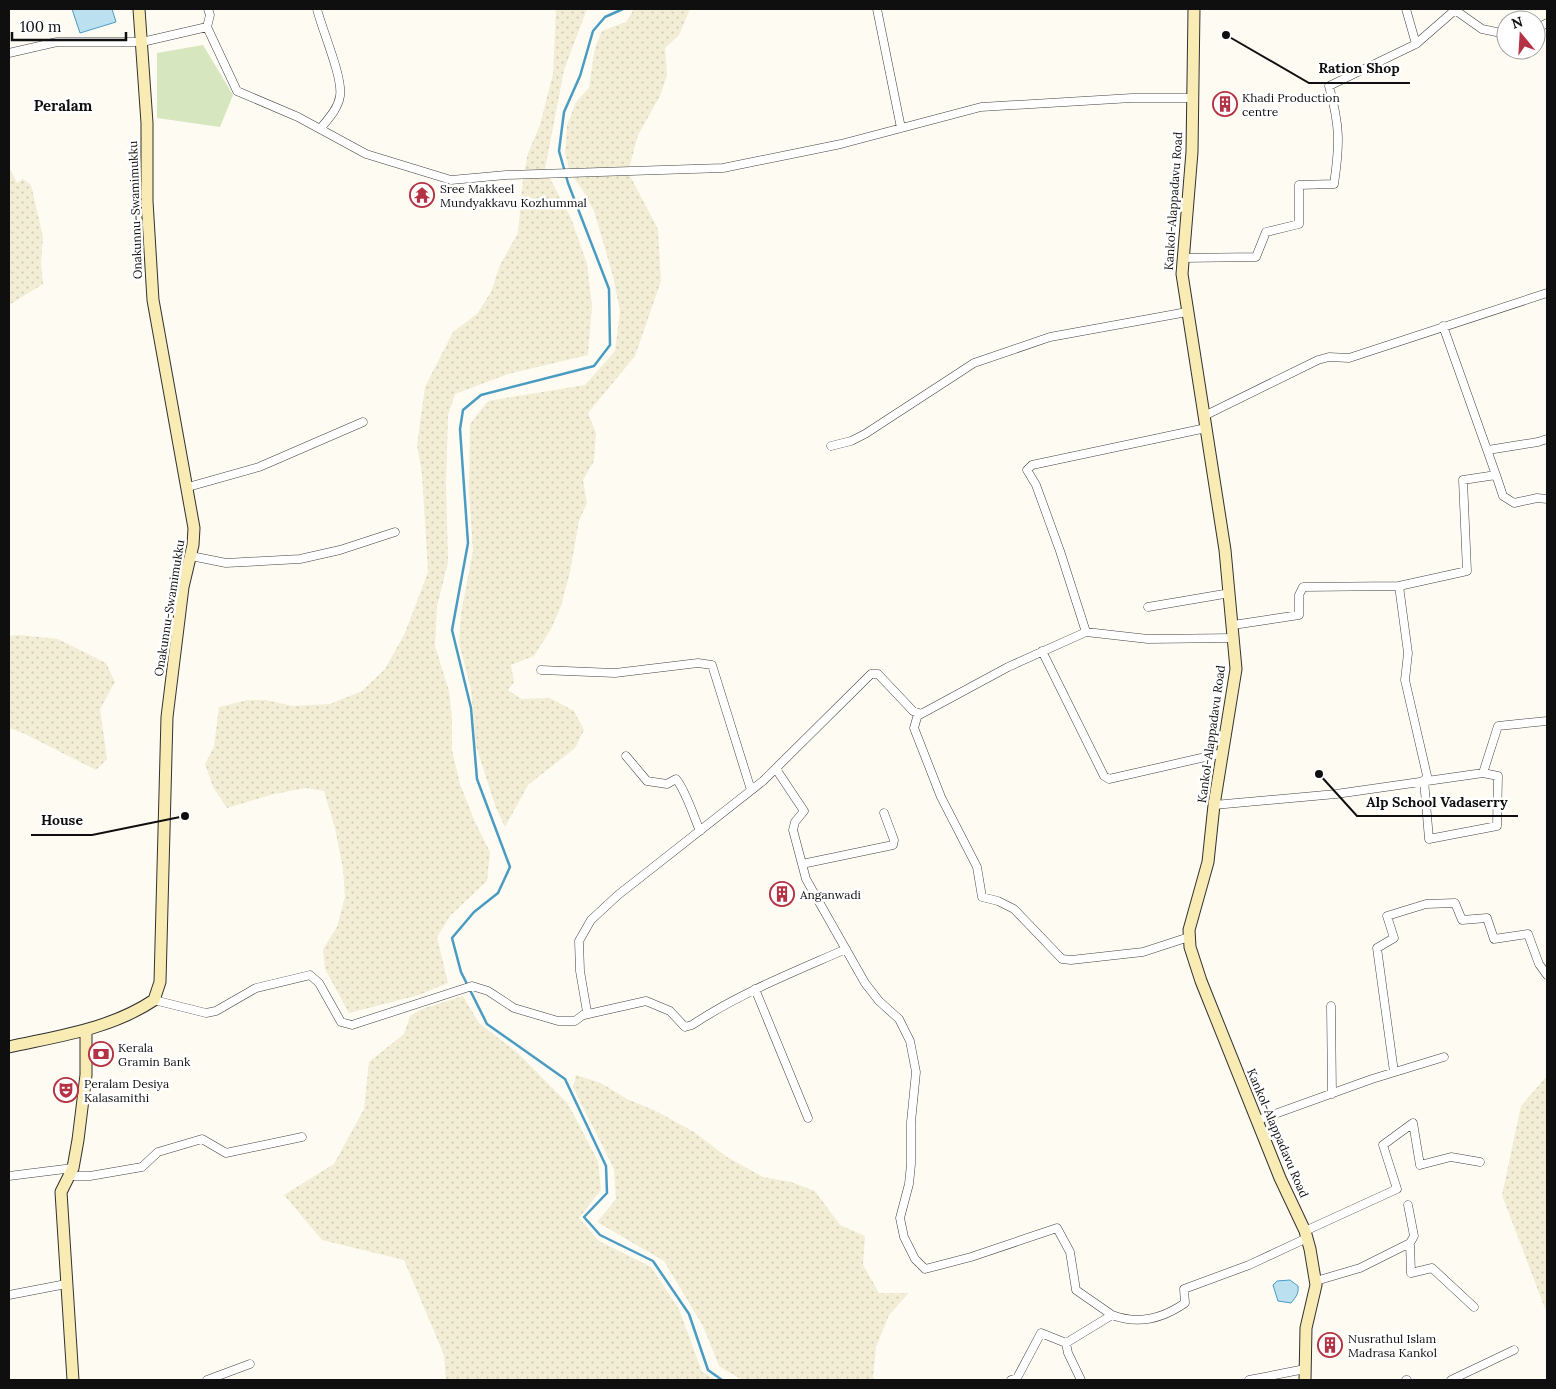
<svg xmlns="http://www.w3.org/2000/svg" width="1556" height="1389" font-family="Lora,serif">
  <defs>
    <pattern id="farmland-dots" width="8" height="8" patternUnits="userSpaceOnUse" patternTransform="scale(1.25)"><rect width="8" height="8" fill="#f2edd4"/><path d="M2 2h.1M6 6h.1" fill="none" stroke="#cecab5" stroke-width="1.8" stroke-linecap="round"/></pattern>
  </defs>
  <rect width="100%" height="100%" fill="#fefbf3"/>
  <path fill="url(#farmland-dots)" d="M556,9H587L564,70L545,169L571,218L587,264L592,306L588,355L508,374L455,394L448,415L446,483L448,563L437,606L435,646L449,691L452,718V750L460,784L475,822L490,852L487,881L450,916L437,937L448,983L419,995L349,1013L325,969L323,949L337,927L345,897L343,869L335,828L324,791L306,788L274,794L227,808L213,787L205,764L214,747L219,707L248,700H265L293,706L330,704L362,691L385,669L405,633L428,572L422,473L417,445L425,387L453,332L477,314L491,292L500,265L518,233L523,179L528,153L540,125L553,74Z
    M634,9H690L679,35L665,48L667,75L660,96L638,135L628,172L658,229L661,281L635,356L588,413L596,433L594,461L583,480L587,503L579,521L570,572L561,606L551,629L534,656L511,665L514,682L508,690L521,699L550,698L574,711L584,730L575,748L528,785L505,827L496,808L476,746L471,689L459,643L461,613L473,551L469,491L470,424L488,401L585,385L615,351L620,311L613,276L594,211L582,189L570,173L565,152L567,126L576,102L589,88L595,47L602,31L626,22Z
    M9,167L17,183L23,179L31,185L43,237L41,263L43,284L9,305Z
    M19,635L58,639L106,663L115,682L100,709L107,759L96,770L23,733L9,728V636Z
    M463,996L479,1023L519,1054L568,1104L598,1161L601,1190L579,1218L599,1241L651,1267L679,1309L702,1372L716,1380H446L444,1355L404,1260L322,1240L284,1195L334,1164L364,1109L369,1062L404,1034L410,1016L422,1009Z
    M576,1075L601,1083L627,1099L656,1111L694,1132L727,1157L763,1177L791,1182L815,1191L840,1225L865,1236L863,1265L879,1293H909L889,1315L876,1347L873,1377L875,1380H742L719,1366L703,1326L664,1261L597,1222L616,1199L614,1169L573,1087Z
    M1547,1076V1314L1502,1195L1521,1106Z"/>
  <path fill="#d6e6be" d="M203,45L233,95L220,127L157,118V53Z"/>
  <path fill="#bbe1f1" stroke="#499bc2" d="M72,9H112L116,22L80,33Z
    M1290,1280L1298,1286C1299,1293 1296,1297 1291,1303L1278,1301L1273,1285L1277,1281Z"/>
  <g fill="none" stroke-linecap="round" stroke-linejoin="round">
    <path stroke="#499bc2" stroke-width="2.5" d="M623,9L605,17L593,31L580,76L564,112L559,151L568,183L609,289L610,345L594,366L481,395L463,410L460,429L468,543L452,630L471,708L477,779L510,867L498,893L474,912L452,938L461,972L487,1024L565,1079L606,1166L607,1193L584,1217L600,1235L653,1261L689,1314L708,1370L722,1380"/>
    <defs>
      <path id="street" d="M317,9C322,30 343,77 340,96C338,109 328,119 320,129
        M877,9L901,128
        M207,27L210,15L208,9
        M1536,29L1547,23
        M1416,44L1455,10L1482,29L1506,34
        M9,53L57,42H142L207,27L237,91L298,117L366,154L451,180L506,175L723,168L841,144L981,107L1132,98H1192
        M1182,258L1256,257L1266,232L1299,224V185L1334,184C1340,143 1340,126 1329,86L1416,44L1406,9
        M1443,326L1496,475
        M1204,416L1318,360L1329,357L1349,358L1547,293
        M831,446L851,441L865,434L974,363L1050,337L1187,312
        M1488,450L1538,442L1547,439
        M188,487L259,467L363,422
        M191,556L226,563L300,559L340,550L395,532
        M1399,586L1467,571L1463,480L1496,475L1503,496L1514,503L1537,498L1547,499
        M1148,607L1230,593
        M1233,625L1299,615V595L1303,587L1399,586L1408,653L1405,680L1428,780
        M1086,632L1060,551L1036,485L1027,470L1032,465L1206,428
        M1042,651L1104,776L1109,779L1223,753
        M541,670L615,673L698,663L712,665L751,790
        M918,714L914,728L941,797L977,867L982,897L998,901L1014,909L1062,959L1071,960L1143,952L1189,937
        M626,756L647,781L667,784L676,779C685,789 694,817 700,831
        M776,769L804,811L795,822L793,830L806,879L865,983L879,1001L899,1019L910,1041L916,1072L911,1122V1164L909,1184L900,1218L904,1237L915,1259L925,1269L971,1257L1057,1228L1070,1252L1076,1290L1112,1315L1066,1343L1068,1353L1081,1380
        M1424,780L1429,839L1497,826L1498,776L1483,773
        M1214,805L1336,794L1483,773L1498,726L1547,721
        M802,864L893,845L894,840L884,813
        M755,989L808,1118
        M154,1000L206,1013L216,1011L256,988L310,975L319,983L341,1022L352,1025L358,1023L472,986L488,991L514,1008L558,1021H575L587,1012L580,971L579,941L591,920L618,895L763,781L871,674H878L913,711L921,714L1008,667L1086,632L1148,639L1234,638
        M1331,1006L1332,1094
        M584,1015L646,1001L670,1011L685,1027L692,1025C740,993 794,972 846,949
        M1394,1072L1377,948L1394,938L1387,916L1426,904L1455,903L1462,920L1487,918L1494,939L1528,934L1539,964L1547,975
        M1258,1120L1372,1079L1444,1057
        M9,1176L73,1168
        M68,1176H90L142,1167L158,1152L202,1139L226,1153L302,1137
        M1305,1231L1397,1189L1383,1145L1413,1123L1420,1165L1451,1157L1480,1162
        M1410,1243L1411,1273L1432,1268L1474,1307
        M1316,1281L1360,1268L1410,1243L1414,1236L1408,1205
        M9,1295L66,1284
        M1112,1315C1138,1325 1162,1319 1185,1303L1184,1289L1249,1265L1307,1238
        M207,1380L250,1364
        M1011,1380L1017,1378L1041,1333L1066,1343
        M1249,1380L1305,1369
        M1406,1380H1407
        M1451,1380L1514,1350"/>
      <path id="secondary" d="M1194,9L1192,152L1182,274L1225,550L1236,669L1214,805L1208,862L1189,930L1190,947L1201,981L1280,1178L1305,1231L1310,1249L1316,1285L1306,1328L1305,1380
        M9,1047C58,1036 111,1029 154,1000L160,982L167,717L183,587L193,545L194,528L153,300L147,201V123L139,9
        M73,1380L61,1192L73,1168L78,1140L86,1075V1030"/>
    </defs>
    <use href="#street" stroke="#424242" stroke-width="9"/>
    <use href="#secondary" stroke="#313131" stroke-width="13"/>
    <use href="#street" stroke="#fff" stroke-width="8"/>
    <use href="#secondary" stroke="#f8ebb4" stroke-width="11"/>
  </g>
  <defs>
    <symbol id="building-ring" viewBox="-11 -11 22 22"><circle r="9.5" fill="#fff" stroke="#b43243" stroke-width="1.5"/><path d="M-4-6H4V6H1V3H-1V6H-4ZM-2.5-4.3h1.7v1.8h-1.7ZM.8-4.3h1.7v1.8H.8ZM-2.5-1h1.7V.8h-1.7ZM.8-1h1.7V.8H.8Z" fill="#b43243"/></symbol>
    <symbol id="temple-ring" viewBox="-11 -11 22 22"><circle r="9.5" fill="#fff" stroke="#b43243" stroke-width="1.5"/><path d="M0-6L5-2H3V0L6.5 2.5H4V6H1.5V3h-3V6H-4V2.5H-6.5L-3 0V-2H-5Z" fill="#b43243"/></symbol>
    <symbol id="bank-ring" viewBox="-11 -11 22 22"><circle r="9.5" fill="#fff" stroke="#b43243" stroke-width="1.5"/><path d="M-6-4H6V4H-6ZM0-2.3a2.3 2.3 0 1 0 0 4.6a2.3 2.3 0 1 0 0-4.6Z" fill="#b43243"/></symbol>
    <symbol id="theatre-ring" viewBox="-11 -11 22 22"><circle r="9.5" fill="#fff" stroke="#b43243" stroke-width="1.5"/><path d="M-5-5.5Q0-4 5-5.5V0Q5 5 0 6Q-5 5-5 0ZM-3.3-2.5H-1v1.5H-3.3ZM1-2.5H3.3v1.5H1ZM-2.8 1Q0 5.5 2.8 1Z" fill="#b43243"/></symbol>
  </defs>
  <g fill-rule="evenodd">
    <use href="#building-ring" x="1211" y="90" width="28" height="28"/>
    <use href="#temple-ring" x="408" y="181" width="28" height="28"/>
    <use href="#building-ring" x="768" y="880" width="28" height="28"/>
    <use href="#bank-ring" x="87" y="1040" width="28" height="28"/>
    <use href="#theatre-ring" x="52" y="1076" width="28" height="28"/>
    <use href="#building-ring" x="1316" y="1331" width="28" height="28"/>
  </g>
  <g text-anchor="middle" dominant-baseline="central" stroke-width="5" stroke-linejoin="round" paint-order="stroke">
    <g font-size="12" fill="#0f0f0f" stroke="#fff" text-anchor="start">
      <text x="1242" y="97">Khadi Production<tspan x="1242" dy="14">centre</tspan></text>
      <text x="440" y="188">Sree Makkeel<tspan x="440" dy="14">Mundyakkavu Kozhummal</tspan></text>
      <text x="800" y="894">Anganwadi</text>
      <text x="118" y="1047">Kerala<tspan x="118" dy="14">Gramin Bank</tspan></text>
      <text x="84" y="1083">Peralam Desiya<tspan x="84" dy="14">Kalasamithi</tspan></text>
      <text x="1348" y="1338">Nusrathul Islam<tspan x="1348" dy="14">Madrasa Kankol</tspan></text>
    </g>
    <g font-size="12" fill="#0f0f0f" stroke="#fff">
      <text transform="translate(1173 201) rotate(-86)">Kankol-Alappadavu Road</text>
      <text transform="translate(135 210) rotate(-92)">Onakunnu-Swamimukku</text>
      <text transform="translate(169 608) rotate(-81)">Onakunnu-Swamimukku</text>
      <text transform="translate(1211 734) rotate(-82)">Kankol-Alappadavu Road</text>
      <text transform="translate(1278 1133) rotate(67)">Kankol-Alappadavu Road</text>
    </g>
    <g font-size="15" font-weight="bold" fill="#0f0f0f" stroke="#fff">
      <text x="63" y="105">Peralam</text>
    </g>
  </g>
  <path fill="none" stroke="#0f0f0f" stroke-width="2" d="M1226 35L1309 83H1410M1319 774L1357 816H1518M185 816L92 835H31"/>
  <g fill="#0f0f0f" stroke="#fff" stroke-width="2">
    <circle cx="1226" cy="35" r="5"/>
    <circle cx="1319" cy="774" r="5"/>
    <circle cx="185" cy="816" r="5"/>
  </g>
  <g font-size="14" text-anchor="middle" font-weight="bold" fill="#0f0f0f" stroke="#fff" stroke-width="5" stroke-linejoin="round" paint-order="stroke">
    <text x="1359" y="73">Ration Shop</text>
    <text x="1437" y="807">Alp School Vadaserry</text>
    <text x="62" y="825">House</text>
  </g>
  <rect width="1556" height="1389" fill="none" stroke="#0f0f0f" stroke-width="20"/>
  <g transform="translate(1521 35) rotate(342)"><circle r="24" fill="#ffffff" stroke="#9f9f9f"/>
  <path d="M0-4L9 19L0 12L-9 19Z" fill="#b43243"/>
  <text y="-8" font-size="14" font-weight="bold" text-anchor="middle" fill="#0f0f0f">N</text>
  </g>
  <path d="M12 32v8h114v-8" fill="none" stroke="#0f0f0f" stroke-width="2.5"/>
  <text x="20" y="32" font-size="15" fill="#0f0f0f" stroke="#ffffff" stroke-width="4" paint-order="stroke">100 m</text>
</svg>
